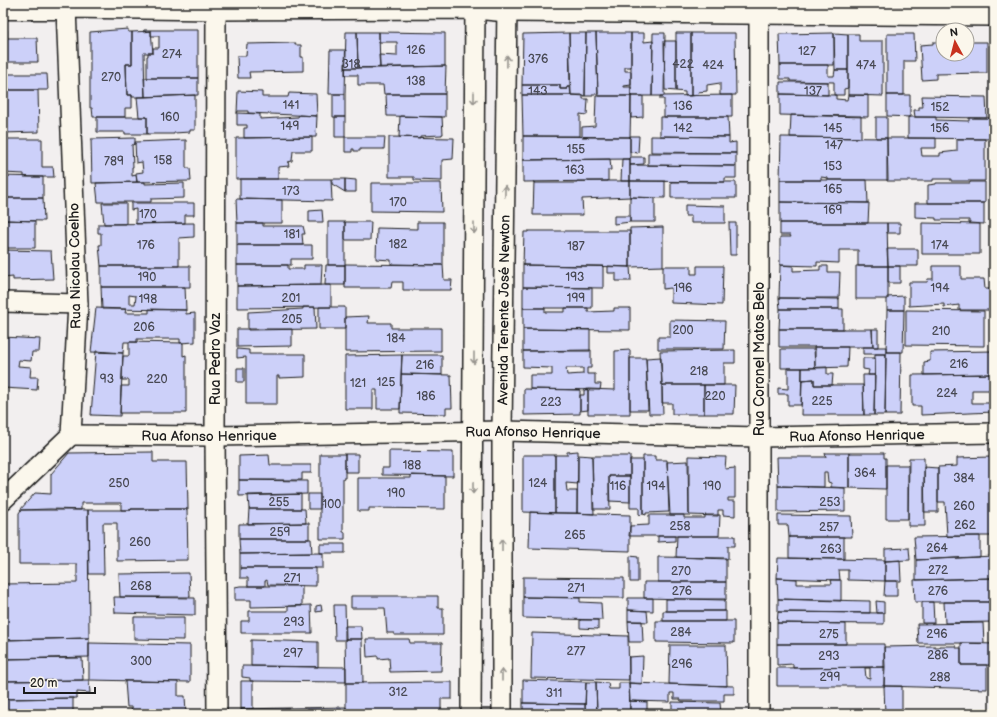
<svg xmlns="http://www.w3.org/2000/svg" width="997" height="717" font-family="'Balsamiq Sans',sans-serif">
  <rect width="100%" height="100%" fill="#f2efef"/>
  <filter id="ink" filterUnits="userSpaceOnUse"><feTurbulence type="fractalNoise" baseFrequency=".025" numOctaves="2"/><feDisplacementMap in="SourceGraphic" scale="8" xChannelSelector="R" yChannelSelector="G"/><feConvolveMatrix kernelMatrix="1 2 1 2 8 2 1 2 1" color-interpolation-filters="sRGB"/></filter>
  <g filter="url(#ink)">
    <path fill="#ccd0f9" stroke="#1c1c1c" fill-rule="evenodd" d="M128,29V32H132V64H126L127,95H132V108H125V117H93L92,108H90V32Z
      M3,30H7V38H37L38,62H3Z
      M144,30H198V78H147V56H148V53H153V48H159V36H151V31L143,32Z
      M151,31L153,53H144L145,97H132V95H127L126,64H132V32Z
      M346,32H357L358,68H345Z
      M357,32H379L380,68H358Z
      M379,32L445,33V66L380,68L379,55L397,56V42H379Z
      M569,33H586L585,96L571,95Z
      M569,33L570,87H567V89H560V85H522L523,34Z
      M586,33H596L598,94H592V96H585Z
      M596,33H631V67H625V71H631V85L624,86V87H631V96H598Z
      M631,33H644V42L653,41L652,96H631Z
      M653,33H665L664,96H652Z
      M676,33H691V96H685V92L676,91Z
      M691,33H735L736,95H720V83L707,85V91L698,92L699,95L691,96Z
      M834,33V65H780L779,34Z
      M834,33L848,34V70H835Z
      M848,34H859V41H883V96L848,95Z
      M887,34H914L915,61H904V95H887Z
      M664,41H676V91L665,90Z
      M933,42H943V54H967V42H987V73L936,74V79L922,80L920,45L933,44Z
      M296,43L295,45H301V57H303V71L249,72L250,78H238L237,56H246L247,44Z
      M330,50H346L345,94H329Z
      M780,65H828V76H834L835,70H848V88L844,89V95H834V82L790,81V79H780Z
      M446,66L445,94H384L383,85H358V75H345V68Z
      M3,74H47L48,90H3Z
      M144,78H198V95L145,97Z
      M780,82H828V95L780,94Z
      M522,85H560V89H567V87H570L571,95H522Z
      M3,90H38L39,132L3,133Z
      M238,91L262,92V97H288L289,93L316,94L317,116L248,113V111H238L237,113Z
      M333,94H345V117H333Z
      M386,94H445V117L387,116Z
      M780,94L834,95H836V99L847,100L848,95H868V117L780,115Z
      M195,95V130H190V132L174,133V134H147V117H139L137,97Z
      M522,95H583V99H588L587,115L580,114V136H523Z
      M732,95V117H664V99H660V96Z
      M887,95H910V117L887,116Z
      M596,96H631L630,137H582V127L595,126Z
      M631,96H643V117L631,118Z
      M922,96L986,97L987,118L915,117L914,110H919V107H923Z
      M237,113L260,114V119L298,117L299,115L317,116L316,137L244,138V128H247V125H237Z
      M791,115L861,116V138L790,137Z
      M400,116L442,117L443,134H442V135L420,136V138L399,137Z
      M97,117H147V134H125V132H97Z
      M335,117H345V137H335Z
      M660,117H728L729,137L660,136Z
      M876,117H887V138H876Z
      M908,117H936V120L969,121V118H994L993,139L908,138Z
      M523,136L630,137V159L523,160Z
      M639,136L638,153L630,152V136Z
      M651,136L729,137V143L736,142V153L651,152Z
      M312,137V151H293L292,161L288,162L289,166L278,167V179H236V138Z
      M345,137H385L384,149H360V151H354V149H352V152H345Z
      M389,137L454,138L453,159L442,160V181L414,180V177H389Z
      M781,137L887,138L888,180H828V178L821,177V180H780Z
      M135,138V144L132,145L133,167H132V176L136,175L137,182L92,183L91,139Z
      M887,138H936V148H921L922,156H940V153L957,151V139H985V181H951V179H933V181H887Z
      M3,139H42V167H53L54,177H24V174L3,173Z
      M186,140V168H190L191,181L137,182L136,173L143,172L142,162L136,163L135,142Z
      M648,153H736V166L648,165Z
      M630,157H644V164L630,165Z
      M610,159L611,170H608V181L523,182V160Z
      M622,159H630V181H621Z
      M630,165L736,166V178H725V182L630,181Z
      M3,176L43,177V198H3Z
      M240,179H331L332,201L240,199Z
      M332,179H345V192L332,184Z
      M345,179L356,180V192H345Z
      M780,180H867L868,203L780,202Z
      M534,181V183H577V181H630V197L582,199L583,215H533Z
      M630,181H665V198L630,197Z
      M145,182V184L184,183V198L151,199V202H98L96,183Z
      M671,182H736V198H671Z
      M970,182H985V203H928V185L936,184V183H970Z
      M371,183H441L442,212L371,211Z
      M630,197L655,198V222H630Z
      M3,198H43L44,221L3,220Z
      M236,199L282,200V223H237Z
      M780,202L869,203L868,223H780Z
      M102,203H126V224H104Z
      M131,203H194V215H185V223L136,224V209L131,210Z
      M915,203H984V224L969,223V220H936V218L915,217Z
      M685,205L725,206V223H691V216H685Z
      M322,210L323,222H309V211Z
      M614,216H630V222L614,224Z
      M3,220L35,221V248H3Z
      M328,222H345V265H328Z
      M345,222H371L370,240H345Z
      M417,222H443V265L391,264V260L376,259L377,228L417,229Z
      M194,223V237L179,238V266H101L99,245H101V233H98V224Z
      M237,223H263V226H303L305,234H302L303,245H237Z
      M729,223H736V255H730Z
      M780,223H887L888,266H858V250H839V263L817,262V266L780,265V237H791L790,235H780Z
      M887,223H900V233H887Z
      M922,223L980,224V254H922Z
      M663,227V266L630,267V228Z
      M528,231H630V267L523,265L524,232H528Z
      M237,245H312V259H291V265H237Z
      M887,249H918V266H888Z
      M3,250L51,251L53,279L13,280V277L3,278Z
      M345,264L443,265L444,280H452L451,290H403V282H392L391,288H345Z
      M237,265H288V269H304V265H322L321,285L237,286Z
      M326,265H345V285H325Z
      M523,265L603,266V288L523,287Z
      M780,265L793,266V271L820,270V266H828V272H840L839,299L779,298Z
      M101,266H190V287H101Z
      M608,266L630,267L631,281H616V273H608Z
      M663,266H691V274H697V266H723L722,305L671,303V288L663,289Z
      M856,266H888V299H856Z
      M888,266H900V283H888Z
      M933,266H961V279H984L985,289H994V310H959V305L944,307V304L909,306V282H927L928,279H933Z
      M331,285V307L237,308V286Z
      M101,287H185L186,310L102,309ZM129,295L136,296L135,304H129Z
      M523,287L592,288V308H523Z
      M904,296V310H887V297Z
      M779,298H839V309H780Z
      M303,307H315L316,329L248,330V312L303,309Z
      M319,307H345V329H319Z
      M96,308L126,309L125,313H149V309L186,310V314L195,313V342L180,343V339H137V342H124L123,353L91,352Z
      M523,308H545V312H565V308H588V312L614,311V308H630V330L523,329Z
      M780,309H843V329H779Z
      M887,310H904L903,352H886Z
      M906,310L984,311V346L906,345Z
      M369,316L368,323H391V328H441V351L345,352V317Z
      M670,320L725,321L724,349H658V337H670Z
      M237,329H292V346L237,347Z
      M523,329L590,330V351H523Z
      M779,329H872L873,347H779Z
      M872,329H878V347H873Z
      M3,337L40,339L39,352H32L31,361L19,360L18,366L31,367L30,377H38L37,390L3,388Z
      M129,342L183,343V356L186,355V413H120L121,386H129V380H122L123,356H129Z
      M814,347H848L847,367L815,368Z
      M863,347H886V354H863Z
      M237,349L249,350V354H305V377L279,378V376H277V404H246V357L237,358Z
      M781,349H815V368H781Z
      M591,350V368H587V374H595V384H601L600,390L530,389V375H552V368L523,367V351ZM566,368H583V374L567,375Z
      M630,350V414H588V389L615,390V351Z
      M735,350V363H724V385H662L660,351Z
      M96,351L123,353L120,416L91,415Z
      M994,351V374L924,375V362L930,361V352Z
      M886,352H901L900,415H885Z
      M875,354H886L885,415H874Z
      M402,355H442V375L401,374Z
      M402,355L400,409H377V390H373V409H345V356Z
      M661,357L663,414H649L646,358Z
      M630,358H646L648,410H630Z
      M863,358H875V375H868L869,370L863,369Z
      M827,367V374H833L832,385H814V379L802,380V368Z
      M237,368H244V382H237Z
      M788,368H802L801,405H788V394H778V388L788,389Z
      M401,374L451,375L452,408H446V414L400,413Z
      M994,374V390H972V403H994V412L921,415V406H912V375Z
      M863,375H875L874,415H864Z
      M814,379V385H863L864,415H801L802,380Z
      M662,385H704V414H672V403H662Z
      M704,385H735L734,414H704Z
      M524,389L580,390V414L524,415Z
      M588,389V410L580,411V395H584V390Z
      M389,451L453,452V476L382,475V468H389Z
      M578,451V484L566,483L567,491H577V513H555V455H567V452Z
      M153,452V462H187L188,509H131V510H121V503H81V510H20L35,493L51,494V474L69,453Z
      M825,453H849V488L831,487V483L828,482L827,472H824V487L778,486L777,457H826Z
      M849,453H884V458H886V489L849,488Z
      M320,454H345V478H343V532H345V539H320Z
      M345,454H358V472H345Z
      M269,455L270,465H311V473H302V480H239V456Z
      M523,455H555V513L523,512Z
      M578,455L592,456L594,514L577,513Z
      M592,456H630V476H609L610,509H593Z
      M643,456H655V460H667L669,512L646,513V515L643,514Z
      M689,456L726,457L725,469L735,468V498H728V501H735V516L723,515V510H718V516L689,515Z
      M991,457L992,536H947L945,502H938V467L957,466V458Z
      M909,458H924L925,526H908Z
      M630,460H643V514L639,515V508H630Z
      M688,461L689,515H670L667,462Z
      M886,465H908V519H886Z
      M924,467L938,468V512H924Z
      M411,475L445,476V509L369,508V511H358V478H411Z
      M609,476H630V502L609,501Z
      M239,480L307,481V494L239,496Z
      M778,486L845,488V511L778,512Z
      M301,494V509H249L248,495Z
      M308,494H320V509H308Z
      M50,509L88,510L89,638L3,640V584L77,583V564H19V513L21,510Z
      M131,509H187L188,560L117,561V523H103L104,574H89L88,510H131Z
      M249,509H305L306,523L248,524Z
      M530,512L630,515V551L529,548Z
      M649,515H684V518H705V515H720L719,536H629L630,526L649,525Z
      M778,515L851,516L852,537H789L788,525H778Z
      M309,523V539H239V524Z
      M658,536H675V541L658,542Z
      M677,536H735V546H728V559L676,557Z
      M980,536V557L916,560L914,537Z
      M789,537H844V559L789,558Z
      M239,539H311L312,553L240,554Z
      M320,544H345V553H320Z
      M909,548L910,560L885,561V549Z
      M323,553V568H240V554Z
      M630,556L638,557V582H630Z
      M993,556V578L916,580V560Z
      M658,557L726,558V582H658Z
      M778,558L885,560V581L848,580V570H839L840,580L777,578Z
      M900,560L901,581H885V561Z
      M240,568H316V586L268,585L267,580L265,581V586H248V578H240Z
      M189,573L190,597H120L119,574Z
      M523,577L624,578V598L523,597Z
      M777,578L797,579V584H832L831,580H841V601L778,599Z
      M993,578V602H915L914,580Z
      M885,581H897V596H884Z
      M644,582H726V600L644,598Z
      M240,586H302V606L251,607V600H235V587Z
      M351,596H438V608H443V635H394V633H387L385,608H351Z
      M114,597L195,598V615L115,613Z
      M523,597L580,598V602L601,603L602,620L523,618Z
      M628,598H653V611L628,610Z
      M666,599H725V611H666Z
      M778,599L870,601V613L778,612Z
      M876,601L884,602V613H877Z
      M922,602H933L934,623H922Z
      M944,602H993V622L945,623Z
      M311,605L312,633H241V621H249V611H288V606Z
      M321,605L322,611L316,612V606Z
      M334,605H345L346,640H335Z
      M628,610L647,611L648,622L628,621Z
      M663,611H726V621H663Z
      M778,612L884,613V624L777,623Z
      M134,617H184V640L134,639Z
      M580,620H598V629L580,628Z
      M628,621H642L643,642H629Z
      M656,621H734V643L656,642Z
      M777,623L846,624V644H777Z
      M983,623L984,643H918L917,624Z
      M345,626H361L362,639H345Z
      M532,633L628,636L629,680L531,678Z
      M89,638V657L3,659V640Z
      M345,639H362L363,683H346Z
      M366,639H409L410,643H442L441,671L390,672L389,658L378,659V656L367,657Z
      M251,640L318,642V667L251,666Z
      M89,643L190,645V682L89,680Z
      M961,643L994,644V665H961Z
      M777,644H884L885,667L793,668V664L777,665Z
      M670,645H726L727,686L669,684Z
      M935,646V647H939V646H956V648H961V665H987V689L884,686V647Z
      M643,656L642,684L629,683V657Z
      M82,658L83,680L3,681V659Z
      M242,666L346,667V682L250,681V678L242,677Z
      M885,667L884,686H777V668ZM865,668H870V679L866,678Z
      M89,680L90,693L77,692V698L3,699V681Z
      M523,680L586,682L585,704L523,703Z
      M125,681L178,682V696H185L186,713L132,714L131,707H127Z
      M241,681H253V709H241Z
      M452,682V699H441V714H346V683Z
      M586,682H596L597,714H585Z
      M596,682L608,683L609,689H619V683H629L630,714H597Z
      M629,683L734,686V694H724V701H681L680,699H674V693H670V702L630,701Z
      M884,686H902V714H885Z
      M73,698V714H3V699Z
      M630,701L647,702V714H630Z
      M672,702L720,703L721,714H672Z
      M523,703L585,704V714H523Z
      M346,707V714H290V708Z
      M290,708V714H241V709Z"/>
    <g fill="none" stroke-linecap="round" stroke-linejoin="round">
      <defs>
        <g id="minor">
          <path d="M216,3L215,436L217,714"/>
          <path d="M759,3V714"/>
          <path d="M3,302L78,304"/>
          <path id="s1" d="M71,435L215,436L502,431L759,437L994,433"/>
          <path d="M3,500L71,435L78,304L66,8L216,10L475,9L507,12L994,16"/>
          <path d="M471,714L475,3"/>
          <path id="s2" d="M502,714V431L507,3"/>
        </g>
        <path id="tertiary" d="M3,8H66V3"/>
      </defs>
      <use href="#minor" stroke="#1c1c1c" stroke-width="22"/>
      <use href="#tertiary" stroke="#1c1c1c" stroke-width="25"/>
      <use href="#minor" stroke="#fbf7ec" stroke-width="19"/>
      <use href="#tertiary" stroke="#fbf7ec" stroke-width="22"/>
    </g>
    <defs><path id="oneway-shaft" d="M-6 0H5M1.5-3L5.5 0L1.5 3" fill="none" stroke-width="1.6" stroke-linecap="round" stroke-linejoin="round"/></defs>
    <g stroke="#97948e">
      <use href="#oneway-shaft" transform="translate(507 61) rotate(-89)"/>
      <use href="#oneway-shaft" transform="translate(474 98) rotate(90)"/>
      <use href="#oneway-shaft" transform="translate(505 191) rotate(-89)"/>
      <use href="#oneway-shaft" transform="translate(474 228) rotate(90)"/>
      <use href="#oneway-shaft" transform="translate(474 358) rotate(90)"/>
      <use href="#oneway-shaft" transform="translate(473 488) rotate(90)"/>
      <use href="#oneway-shaft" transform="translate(502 545) rotate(-90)"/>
      <use href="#oneway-shaft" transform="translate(502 675) rotate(-90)"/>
    </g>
  </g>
  <g text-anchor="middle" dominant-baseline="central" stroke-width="3" stroke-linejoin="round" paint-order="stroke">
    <g font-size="12" fill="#484953">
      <text x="416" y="50">126</text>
      <text x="807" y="51">127</text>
      <text x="172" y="54">274</text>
      <text x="538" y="59">376</text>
      <text x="351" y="64">318</text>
      <text x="683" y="64">422</text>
      <text x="713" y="65">424</text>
      <text x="866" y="65">474</text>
      <text x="111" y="77">270</text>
      <text x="416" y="81">138</text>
      <text x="538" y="91">143</text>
      <text x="813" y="91">137</text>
      <text x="291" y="105">141</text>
      <text x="683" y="106">136</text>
      <text x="940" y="107">152</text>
      <text x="170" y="117">160</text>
      <text x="290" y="126">149</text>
      <text x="683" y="128">142</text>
      <text x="833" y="128">145</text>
      <text x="940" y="128">156</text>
      <text x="834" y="145">147</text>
      <text x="576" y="149">155</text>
      <text x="163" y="160">158</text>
      <text x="114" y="161">789</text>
      <text x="833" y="166">153</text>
      <text x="575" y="170">163</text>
      <text x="833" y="189">165</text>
      <text x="291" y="191">173</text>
      <text x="398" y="202">170</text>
      <text x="833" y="210">169</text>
      <text x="148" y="214">170</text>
      <text x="292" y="234">181</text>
      <text x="398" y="244">182</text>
      <text x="146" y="245">176</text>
      <text x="940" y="245">174</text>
      <text x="576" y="246">187</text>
      <text x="147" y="277">190</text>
      <text x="575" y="277">193</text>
      <text x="683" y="288">196</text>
      <text x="940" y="288">194</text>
      <text x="291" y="298">201</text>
      <text x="576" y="298">199</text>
      <text x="148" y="299">198</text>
      <text x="292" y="319">205</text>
      <text x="144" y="327">206</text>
      <text x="683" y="330">200</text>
      <text x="941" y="331">210</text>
      <text x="396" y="338">184</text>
      <text x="959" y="364">216</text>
      <text x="425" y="365">216</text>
      <text x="699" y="371">218</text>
      <text x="107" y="379">93</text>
      <text x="157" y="379">220</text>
      <text x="386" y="382">125</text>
      <text x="358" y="383">121</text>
      <text x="947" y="393">224</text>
      <text x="426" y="396">186</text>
      <text x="715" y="396">220</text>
      <text x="822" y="401">225</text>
      <text x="551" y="402">223</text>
      <text x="412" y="465">188</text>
      <text x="865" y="473">364</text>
      <text x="964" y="478">384</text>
      <text x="119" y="483">250</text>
      <text x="538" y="483">124</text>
      <text x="618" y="486">116</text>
      <text x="656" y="486">194</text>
      <text x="712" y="486">190</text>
      <text x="396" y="493">190</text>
      <text x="279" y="502">255</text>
      <text x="830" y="502">253</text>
      <text x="332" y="504">100</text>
      <text x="964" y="506">260</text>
      <text x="965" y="525">262</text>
      <text x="680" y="526">258</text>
      <text x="829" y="527">257</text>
      <text x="280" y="532">259</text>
      <text x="575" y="535">265</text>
      <text x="140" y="542">260</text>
      <text x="937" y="548">264</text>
      <text x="831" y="549">263</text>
      <text x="938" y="570">272</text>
      <text x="681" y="571">270</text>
      <text x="292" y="578">271</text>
      <text x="141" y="586">268</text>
      <text x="576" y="588">271</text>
      <text x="682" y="591">276</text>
      <text x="938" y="591">276</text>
      <text x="294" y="622">293</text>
      <text x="681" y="632">284</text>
      <text x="829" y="634">275</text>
      <text x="937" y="634">296</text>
      <text x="576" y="651">277</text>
      <text x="293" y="653">297</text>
      <text x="938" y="655">286</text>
      <text x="829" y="656">293</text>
      <text x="141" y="661">300</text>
      <text x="682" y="664">296</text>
      <text x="830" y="677">299</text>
      <text x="940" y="677">288</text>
      <text x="398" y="692">312</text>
      <text x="554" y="693">311</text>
    </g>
    <g font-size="14" fill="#1c1c1c" stroke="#fbf7ec">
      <text transform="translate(75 266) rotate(-91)">Rua Nicolau Coelho</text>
      <text stroke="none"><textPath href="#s2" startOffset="404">Avenida Tenente José Newton</textPath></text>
      <text transform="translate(215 359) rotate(-90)">Rua Pedro Vaz</text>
      <text transform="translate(759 359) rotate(-90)">Rua Coronel Matos Belo</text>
      <text stroke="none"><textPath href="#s1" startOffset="462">Rua Afonso Henrique</textPath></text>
      <text stroke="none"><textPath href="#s1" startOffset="138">Rua Afonso Henrique</textPath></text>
      <text stroke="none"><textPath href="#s1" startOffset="786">Rua Afonso Henrique</textPath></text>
    </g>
  </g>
  <rect width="997" height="717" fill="none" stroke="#fbf7ec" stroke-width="16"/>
  <rect x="8" y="8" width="981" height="701" fill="none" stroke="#1c1c1c" stroke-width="1.5" filter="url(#ink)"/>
  <g transform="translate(955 42) rotate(353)"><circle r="19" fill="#fbf7ec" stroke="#a29f99"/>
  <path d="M0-3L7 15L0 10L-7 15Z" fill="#c8321e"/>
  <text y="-6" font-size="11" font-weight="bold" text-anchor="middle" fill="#1c1c1c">N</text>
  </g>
  <path d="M24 687v6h71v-6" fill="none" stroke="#1c1c1c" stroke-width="2"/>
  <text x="30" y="687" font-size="12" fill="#1c1c1c" stroke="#fbf7ec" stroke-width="3" paint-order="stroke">20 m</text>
</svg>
